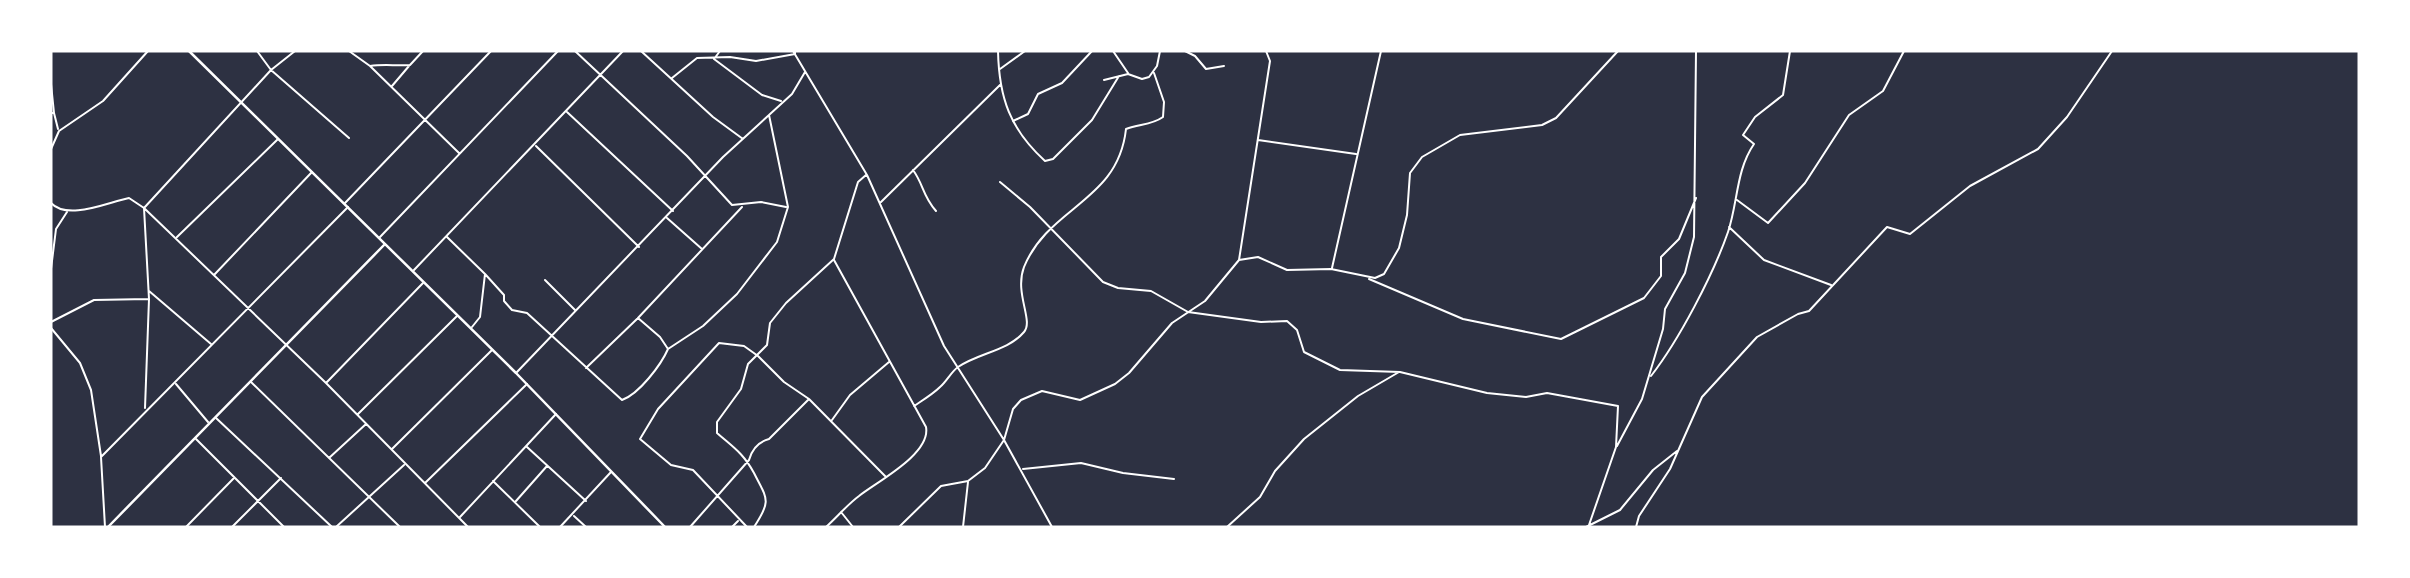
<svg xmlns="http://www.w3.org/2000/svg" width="2410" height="578" font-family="Arial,sans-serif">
  <rect width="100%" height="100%" fill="#2d3142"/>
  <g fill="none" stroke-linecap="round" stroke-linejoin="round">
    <path stroke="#fff" stroke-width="2" d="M257,51L271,70L349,138
      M349,51L370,66C384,64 396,66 410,65L423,51
      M575,51L687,156L732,205L761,202L786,207
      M641,51L713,117L743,139
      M720,51L714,59L762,95L781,101
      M793,51L867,175L944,346L1004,440L1052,527
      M998,51C999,98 1010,129 1045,161L1053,159L1092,120L1119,76
      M1113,51L1128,73
      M1185,51L1195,56L1206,69L1224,66
      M370,66L459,153
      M1000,69L1025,51
      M672,78L697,58L730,57L756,61L795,54V51
      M1104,80L1128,74L1142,79L1149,77L1157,66L1160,51
      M51,84L54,113
      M392,86L409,66
      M567,112L673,211
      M51,113H54L58,129
      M1013,121L1028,114L1038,94L1062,83L1092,51
      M1258,140L1356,154
      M536,146L639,247
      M51,149L59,131L103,101L148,51
      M913,170C924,185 922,195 936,211
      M1000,182L1030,207L1103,282L1118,288L1151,291L1188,312L1261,322L1287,321L1297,330L1304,352L1340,370L1400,372L1487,393L1526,397L1547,393L1618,406L1616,447L1589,525
      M1737,200L1768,223L1805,183L1849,115L1883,91L1904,51
      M881,202L1001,84
      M51,203C68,221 108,202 129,198L144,208L326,383L468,527
      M345,203L491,51
      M667,218L702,249
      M1729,227L1764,260L1831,285
      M177,237L278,139
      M380,237L558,51
      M447,237L485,274L480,317L472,327
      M1239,260L1270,61L1266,51
      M1332,268L1381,51
      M51,269L56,229L67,212
      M414,270L623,51
      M485,274L504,295V301L512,310L527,313L622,400C639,394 661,365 668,349L660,337L638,318
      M214,275L312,172
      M1369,279L1463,319L1561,339L1644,298L1661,276V257L1679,239L1696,198
      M545,280L575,310
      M149,291L211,344
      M51,322L94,300L148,299
      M51,328L80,363L91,390L101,456
      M668,349L703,326L737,294L777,242L788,207L769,115
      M586,368L638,318L742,207
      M517,372L723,157L792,94L805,72
      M1651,376C1679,340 1713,275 1728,232C1738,202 1736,170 1754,144L1743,135L1755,117L1783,95L1790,51
      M251,382L400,527
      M327,382L423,283
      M176,384L208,422
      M914,406C923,400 933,394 940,387C947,381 951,372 958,367C978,353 1008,351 1024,332C1034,321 1014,293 1024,267C1049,206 1118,202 1126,129C1139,124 1152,125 1163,117L1164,102L1154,73
      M145,408L149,299L144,208L271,70L295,51
      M358,414L457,316
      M216,418L332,527
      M832,420L850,395L889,362
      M196,439L284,527
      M1617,446L1642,399L1663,329L1665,309L1685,273L1694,237L1696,51
      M527,447L586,501
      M392,449L492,350
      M329,458L366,424
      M1023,469L1081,463L1123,473L1174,479
      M493,481L540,527
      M425,483L527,384
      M516,501L547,466
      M841,512L853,527
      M574,516L586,527
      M460,517L556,414
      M105,527L101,457L348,207
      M186,527L234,478
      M232,527L281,478
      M336,527L404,465
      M560,527L611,472
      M690,527L749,460C752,449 758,442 769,439L809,399
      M732,527L738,521
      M747,527L693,470L671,465L640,439L658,409L719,343L744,346L758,356L784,382L809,399L886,477
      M754,527C772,500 767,499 754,473C743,453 734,448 717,433V422L741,389L748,364L767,345L770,323L786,303L834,259L858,182L866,175
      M826,527C837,517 847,505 859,496C878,481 931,454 926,427L834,260
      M899,527L941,486L968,481L985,468L1004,440L1013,409L1021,400L1042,391L1080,400L1115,384L1129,373L1172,323L1205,301L1239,260L1258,257L1287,270L1331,269L1375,278L1384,274L1399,248L1407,215L1410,173L1422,157L1460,135L1542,125L1556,118L1618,51
      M963,527L968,482
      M1227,527L1260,497L1275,471L1304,439L1358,396L1399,372
      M1586,527L1620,510L1653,470L1677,451
      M1636,527L1639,516L1670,469L1702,397L1757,337L1798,314L1809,311L1887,227L1910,234L1970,186L2038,149L2067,117L2112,51"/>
    <path stroke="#fff" stroke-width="2.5" d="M189,51L516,373L665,527
      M108,527L385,244"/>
  </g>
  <rect width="2410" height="578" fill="none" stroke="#ffffff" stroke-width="105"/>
</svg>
